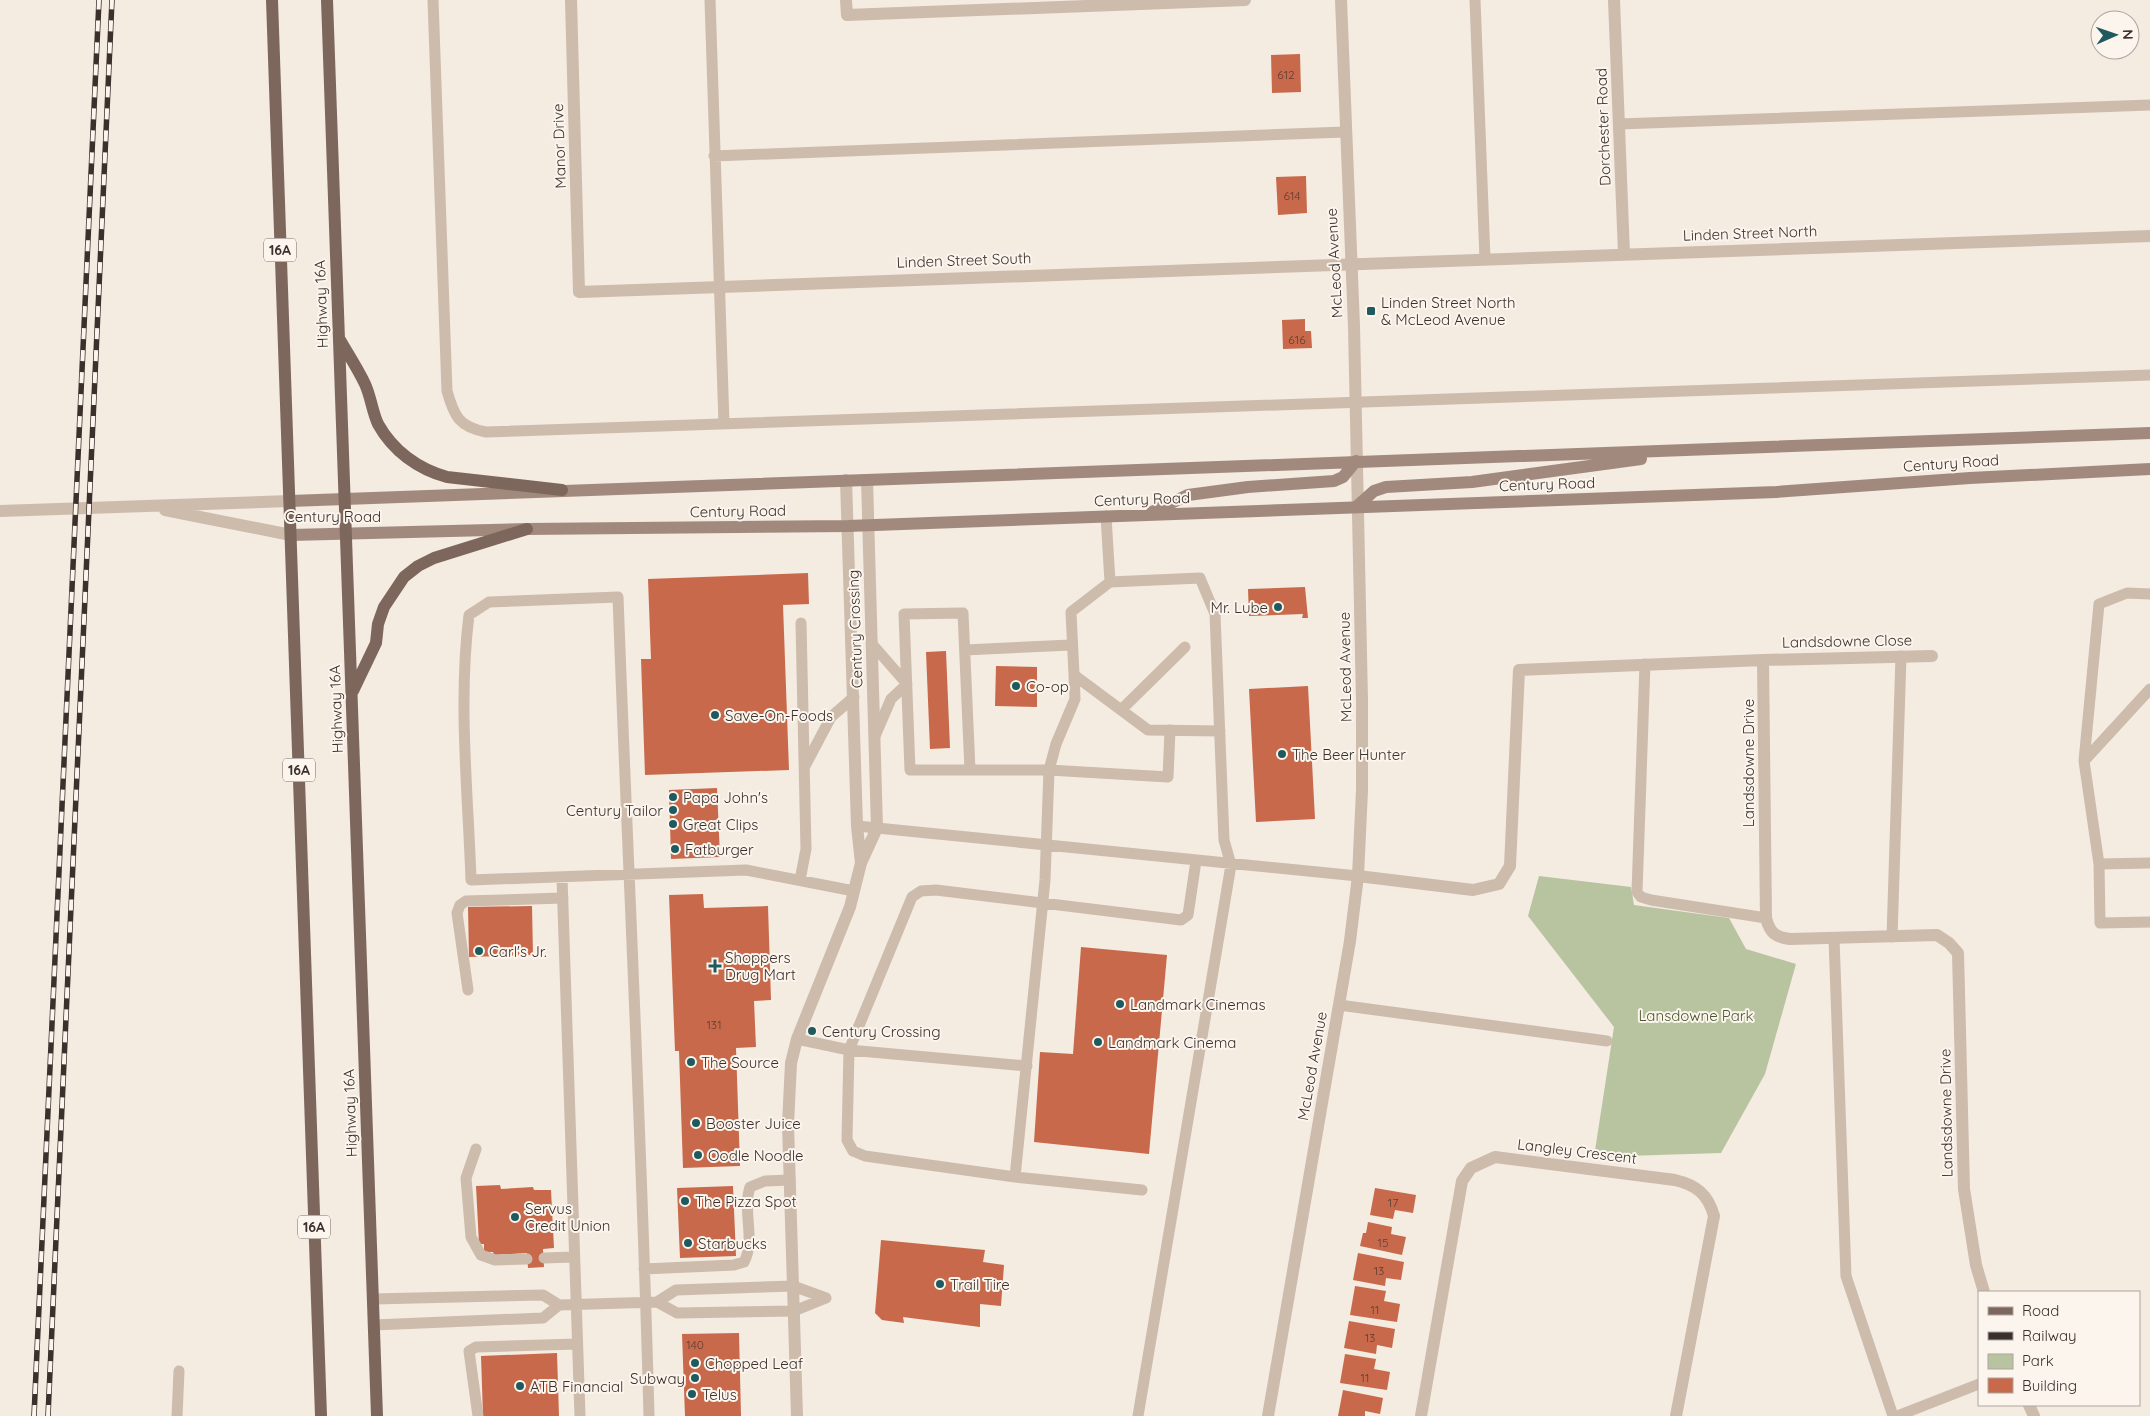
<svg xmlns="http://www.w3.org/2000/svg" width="2150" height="1416" font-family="Quicksand,sans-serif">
  <rect width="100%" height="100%" fill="#f4ebe1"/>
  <path fill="#b8c4a0" d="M1539,876L1631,887L1634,905L1729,918L1746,949L1796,964L1765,1074L1721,1153L1594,1157L1614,1027L1528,916Z"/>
  <path fill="#c8694b" d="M1300,54L1301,92L1272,93L1271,55Z
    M1306,176L1307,213L1278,215L1276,177Z
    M1305,319V331H1311L1312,348L1283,349L1282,320Z
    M808,573L809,604L783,605L789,770L645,775L641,659H651L648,579Z
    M1305,587L1308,618H1302L1303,614L1249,616L1248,589Z
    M946,651L950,748L930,749L926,652Z
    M996,666L1037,667V707L995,706Z
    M1308,686L1315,819L1256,822L1249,689Z
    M717,788L720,857L671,859L669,790Z
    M703,894L704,908L768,906L771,1000L754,1001L756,1047L736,1048L740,1166L683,1168L679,1051H675L669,895Z
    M532,906L533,955L469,957L468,907Z
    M1081,947L1167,955L1149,1154L1034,1142L1040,1052L1073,1054Z
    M500,1185L501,1189L533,1187L534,1190H551L554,1248L543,1249L544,1267L528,1268L527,1253L494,1255L493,1252H484V1244H479L476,1186Z
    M733,1186L736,1256L680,1258L677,1188Z
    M1375,1188L1416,1195L1413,1213L1395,1210L1393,1219L1370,1215Z
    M1368,1222L1392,1227L1391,1234L1406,1237L1402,1255L1360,1246L1363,1233H1366Z
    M881,1240L985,1250L983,1262L1004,1265L1001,1306L980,1304V1327L903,1317L904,1323L882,1320L875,1313Z
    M1358,1253L1404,1262L1401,1280L1386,1278L1385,1286L1353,1280Z
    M1355,1286L1386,1291L1384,1301L1400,1304L1397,1322L1350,1315Z
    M1349,1321L1395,1329L1392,1348L1377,1345L1376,1354L1344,1348Z
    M739,1333L741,1416H685L682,1334Z
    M557,1353L559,1416H483L481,1356Z
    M1345,1354L1376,1359L1374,1369L1390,1372L1387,1390L1340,1383Z
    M1343,1390L1383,1398L1380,1414L1365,1411V1416H1338Z"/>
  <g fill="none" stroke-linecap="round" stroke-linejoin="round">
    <path stroke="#cdbbac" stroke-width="11" d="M433,0L447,391C454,416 459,427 486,432L2150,375
      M710,0L724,424
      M1475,0L1485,259
      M1619,124L2150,105
      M714,156L1345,132
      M1106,516L1110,582L1200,578L1215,614L1224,840L1231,865L1138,1416
      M1110,582L1071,612L1074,675L1148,730L1220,731
      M2150,594L2127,593L2099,604L2084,761L2099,864L2100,923L2150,922
      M872,644L907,684L891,699L875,736
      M965,650L1071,645
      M1645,664L1637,892L1641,897L1651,900L1766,918
      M1074,675L1075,699L1056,744L1049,770L1045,880L1015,1177L1142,1190
      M1121,710L1185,647
      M2084,761L2150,689
      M805,766L831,717L854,697
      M970,770L963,613L904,614L910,770H1049L1168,777L1170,730
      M857,826L1358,876
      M2099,864L2150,863
      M562,878L580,1416
      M800,880L806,849L801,623
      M1892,937L1901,656
      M1834,938L1846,1276L1893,1416
      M468,990L457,913L460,905L466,901L563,898
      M1339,1005L1607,1041
      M797,1039L849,1050L847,1140L853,1151L865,1156L1015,1177
      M1027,1066L849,1050L912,897L921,891L936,890L1181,920L1188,915L1196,861
      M476,1149L466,1178L471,1237L481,1255L495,1260L527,1259
      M544,1258L574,1257
      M644,1269L734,1265L744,1262C756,1240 742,1211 750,1187L765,1181L790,1180
      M373,1299L543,1295L559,1305
      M657,1302L677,1313L794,1311L826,1298
      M374,1325L543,1318L559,1305L657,1302L676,1290L793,1286L826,1298
      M177,1416L179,1371
      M478,1416L469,1351L476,1347L577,1344
      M649,1416C642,1143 628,870 618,597L489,602L469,615C458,702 468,792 471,880L746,870L854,891
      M1897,1416L1979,1384"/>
    <path stroke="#cdbbac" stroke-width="12" d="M571,0L579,292L2150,236
      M846,0L847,15L1245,0
      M1614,0L1624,254
      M846,480L857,826L861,863
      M1763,660L1766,918C1770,933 1775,937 1790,939L1937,935L1949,943L1958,953L1964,1189L1976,1265L1984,1292
      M1358,876L1473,890L1499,884L1510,866L1519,670L1763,660L1932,656
      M2029,1405L2034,1416
      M797,1416L788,1124L791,1063L797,1039L850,907L861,863L877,828L867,480
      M1421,1416L1462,1181L1471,1168L1495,1157L1675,1180C1696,1185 1708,1194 1714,1216L1676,1416"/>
    <path stroke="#cdbbac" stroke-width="12" d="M165,510L291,535
      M0,511L290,501
      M1268,1416L1350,941L1358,876L1362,790V701L1354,326L1341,0"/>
    <path stroke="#a18a7d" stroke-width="12" d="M290,501L2150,433
      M1356,507L1374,491L1386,487L1472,482L1641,459
      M1152,512L1188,495L1248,487L1334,481L1343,477L1356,461
      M291,535L527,529L848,526L1776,492L1970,478L2150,469"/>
    <path stroke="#7d675c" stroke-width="12" d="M272,0L321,1416
      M327,0L377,1416
      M340,340C348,354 358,369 365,384C371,397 372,411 378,424C393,451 418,469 447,477L562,490
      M353,691L376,643L378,624L384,607L404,577L418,566L434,558L527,529"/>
    <defs>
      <path id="rail" d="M34,1416L99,0
        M48,1416L112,0"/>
    </defs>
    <use href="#rail" stroke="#3b302b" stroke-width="5.5"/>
    <use href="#rail" stroke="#fbf5ee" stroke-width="4" stroke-dasharray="11" stroke-linecap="butt"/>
  </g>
  <g fill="#1f5a5e" stroke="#fbf5ee" stroke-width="2">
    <rect x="1366" y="306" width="10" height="10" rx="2.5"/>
    <circle cx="1278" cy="607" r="5"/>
    <circle cx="1016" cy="686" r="5"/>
    <circle cx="715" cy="715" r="5"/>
    <circle cx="1282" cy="754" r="5"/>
    <circle cx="673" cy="797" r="5"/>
    <circle cx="673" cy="810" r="5"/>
    <circle cx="673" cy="824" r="5"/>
    <circle cx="675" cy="849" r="5"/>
    <circle cx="479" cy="951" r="5"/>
    <path d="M712.5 958.5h5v5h5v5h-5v5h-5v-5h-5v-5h5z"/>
    <circle cx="1120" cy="1004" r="5"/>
    <circle cx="812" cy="1031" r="5"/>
    <circle cx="1098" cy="1042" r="5"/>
    <circle cx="691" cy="1062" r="5"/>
    <circle cx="696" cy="1123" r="5"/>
    <circle cx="698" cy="1155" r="5"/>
    <circle cx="685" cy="1201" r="5"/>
    <circle cx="515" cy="1217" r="5"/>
    <circle cx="688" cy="1243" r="5"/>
    <circle cx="940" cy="1284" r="5"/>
    <circle cx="695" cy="1363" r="5"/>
    <circle cx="695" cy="1378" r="5"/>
    <circle cx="520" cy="1386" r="5"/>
    <circle cx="692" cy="1394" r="5"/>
  </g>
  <g text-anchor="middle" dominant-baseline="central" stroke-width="4" stroke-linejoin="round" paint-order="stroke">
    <g font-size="12" fill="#5e3e33">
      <text x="1286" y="74">612</text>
      <text x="1292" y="195">614</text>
      <text x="1297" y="339">616</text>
      <text x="714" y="1024">131</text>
      <text x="1393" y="1202">17</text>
      <text x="1383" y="1242">15</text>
      <text x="1379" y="1270">13</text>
      <text x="1375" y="1309">11</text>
      <text x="1370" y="1337">13</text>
      <text x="695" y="1344">140</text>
      <text x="1365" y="1377">11</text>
    </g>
    <g fill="#fbf5ee" stroke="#756b66" stroke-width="1">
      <rect x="264" y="238.5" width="32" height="23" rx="4"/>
      <rect x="283" y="758.5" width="32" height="23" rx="4"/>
      <rect x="298" y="1215.5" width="32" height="23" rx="4"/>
    </g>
    <g font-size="14" font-weight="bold" fill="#3b302b">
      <text x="280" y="250">16A</text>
      <text x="299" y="770">16A</text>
      <text x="314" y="1227">16A</text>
    </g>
    <g font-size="15" fill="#3b302b" stroke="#fbf5ee">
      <text transform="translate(1603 127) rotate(-92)">Dorchester Road</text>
      <text transform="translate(559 146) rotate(-92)">Manor Drive</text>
      <text transform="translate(1750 233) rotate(-2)">Linden Street North</text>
      <text transform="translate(964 260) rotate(-2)">Linden Street South</text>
      <text transform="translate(1334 263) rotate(-93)">McLeod Avenue</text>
      <text transform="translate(321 304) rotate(-92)">Highway 16A</text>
      <text transform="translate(1951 463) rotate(-4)">Century Road</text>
      <text transform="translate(1547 484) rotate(-2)">Century Road</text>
      <text transform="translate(1142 499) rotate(-2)">Century Road</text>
      <text transform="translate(738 511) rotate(-1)">Century Road</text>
      <text x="333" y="516">Century Road</text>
      <text transform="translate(855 629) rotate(-92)">Century Crossing</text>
      <text transform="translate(1847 641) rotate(-1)">Landsdowne Close</text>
      <text transform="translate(1345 667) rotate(-91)">McLeod Avenue</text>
      <text transform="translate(336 709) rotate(-92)">Highway 16A</text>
      <text transform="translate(1748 763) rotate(-90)">Landsdowne Drive</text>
      <text transform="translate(1312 1066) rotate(-80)">McLeod Avenue</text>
      <text transform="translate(350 1113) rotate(-92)">Highway 16A</text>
      <text transform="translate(1946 1113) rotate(-91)">Landsdowne Drive</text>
      <text transform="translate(1577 1151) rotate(7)">Langley Crescent</text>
    </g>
    <g font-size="15" fill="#3b302b" stroke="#fbf5ee" text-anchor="start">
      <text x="1381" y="302">Linden Street North<tspan x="1381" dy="17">&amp; McLeod Avenue</tspan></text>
      <text x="1268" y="607" text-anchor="end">Mr. Lube</text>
      <text x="1026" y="686">Co-op</text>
      <text x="725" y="715">Save-On-Foods</text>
      <text x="1292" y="754">The Beer Hunter</text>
      <text x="683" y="797">Papa John's</text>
      <text x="663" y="810" text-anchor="end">Century Tailor</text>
      <text x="683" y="824">Great Clips</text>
      <text x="685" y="849">Fatburger</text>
      <text x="489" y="951">Carl's Jr.</text>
      <text x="725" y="957">Shoppers<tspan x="725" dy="17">Drug Mart</tspan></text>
      <text x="1130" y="1004">Landmark Cinemas</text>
      <text x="822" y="1031">Century Crossing</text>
      <text x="1108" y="1042">Landmark Cinema</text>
      <text x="701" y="1062">The Source</text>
      <text x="706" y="1123">Booster Juice</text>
      <text x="708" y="1155">Oodle Noodle</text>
      <text x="695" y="1201">The Pizza Spot</text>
      <text x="525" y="1208">Servus<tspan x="525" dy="17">Credit Union</tspan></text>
      <text x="698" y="1243">Starbucks</text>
      <text x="950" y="1284">Trail Tire</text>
      <text x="705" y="1363">Chopped Leaf</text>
      <text x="685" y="1378" text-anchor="end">Subway</text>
      <text x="530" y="1386">ATB Financial</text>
      <text x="702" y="1394">Telus</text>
    </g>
    <g font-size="15" fill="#4a5a2e" stroke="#fbf5ee">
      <text x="1696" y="1015">Lansdowne Park</text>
    </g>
  </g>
  <rect x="1978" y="1291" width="162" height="115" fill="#fbf5ee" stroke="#aea6a0"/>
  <rect x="1988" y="1307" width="25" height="8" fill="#7d675c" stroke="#aea6a0"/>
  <text x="2022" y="1316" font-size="15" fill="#3b302b">Road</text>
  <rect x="1988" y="1332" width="25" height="8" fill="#3b302b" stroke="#aea6a0"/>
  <text x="2022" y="1341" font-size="15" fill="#3b302b">Railway</text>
  <rect x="1988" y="1354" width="25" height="15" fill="#b8c4a0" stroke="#aea6a0"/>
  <text x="2022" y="1366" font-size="15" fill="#3b302b">Park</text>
  <rect x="1988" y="1378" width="25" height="15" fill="#c8694b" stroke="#aea6a0"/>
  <text x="2022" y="1391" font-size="15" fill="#3b302b">Building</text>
  <g transform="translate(2115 35) rotate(88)"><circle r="24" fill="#fbf5ee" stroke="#aea6a0"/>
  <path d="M0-4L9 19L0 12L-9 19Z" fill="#1f5a5e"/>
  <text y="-8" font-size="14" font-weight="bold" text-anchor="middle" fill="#3b302b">N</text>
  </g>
</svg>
